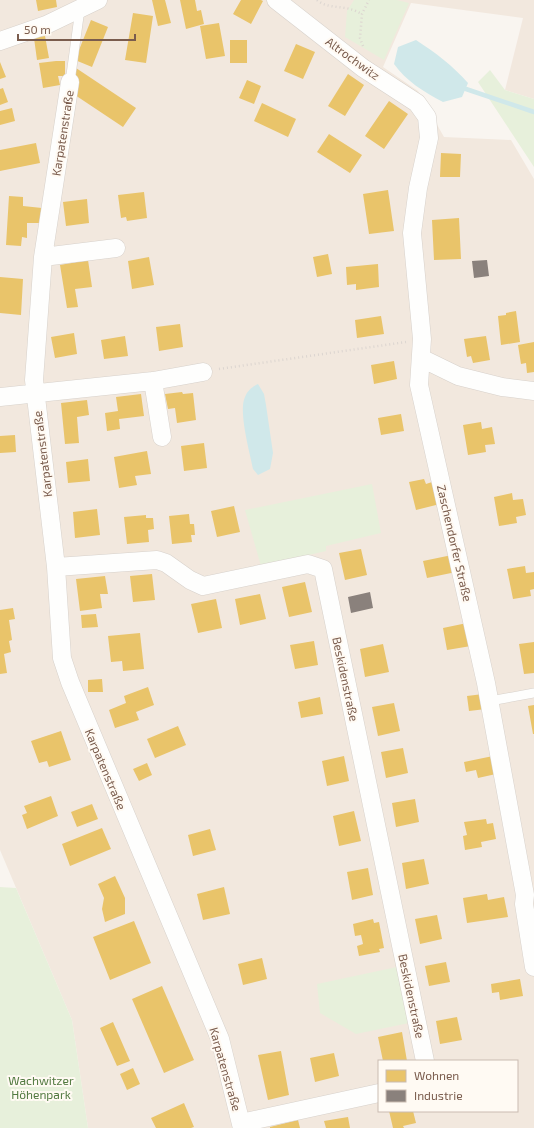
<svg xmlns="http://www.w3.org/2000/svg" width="534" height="1128" font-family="'Exo 2',sans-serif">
  <rect width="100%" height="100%" fill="#f9f5f0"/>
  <path fill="#f2e8de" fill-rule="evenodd" d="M0,0H534V99L505,90L523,18L411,3L383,67L418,91L444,137L511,140L534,179V1128H88L72,1020L0,850ZM379,1061H517V1111H379Z"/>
  <path fill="#e7f0db" d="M354,0H397L409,3L384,60L345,37L347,11Z
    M490,70L505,90L534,99V167L478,82Z
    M372,484L381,533L326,546V551L261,566L245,510Z
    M0,887L16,888L72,1020L88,1128H0Z
    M397,967L409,1023L356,1034L320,1013L317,984Z"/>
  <path fill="#d0e8ea" d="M416,40C436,53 453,66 468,83L462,97L443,102C424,92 406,81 394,64L398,47Z
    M258,384L264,394L266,405L273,453L270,469L258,475L253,469C250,453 238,411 245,397C248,390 252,387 258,384Z"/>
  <path fill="#e9c46a" d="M36,0H56L57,7L38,11Z
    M152,0H165L171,23L158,26Z
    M180,0H195L197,11L201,10L204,24L186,29Z
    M241,0H261L263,1L251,24L233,14Z
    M133,13L153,16L146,63L125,60Z
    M91,20L108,27L92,67L75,60Z
    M219,23L225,56L206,59L200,26Z
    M45,36L49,58L37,60L34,38Z
    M230,40H247V63H230Z
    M296,44L315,52L303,79L284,71Z
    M56,61H65V76H58L60,85L43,88L39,63Z
    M0,62L6,77L0,79Z
    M76,68L136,108L123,127L72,93Z
    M348,74L364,85L345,116L328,106Z
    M247,80L261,86L254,104L239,98Z
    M3,88L8,102L0,105V89Z
    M389,101L408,114L384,149L365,136Z
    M262,103L296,119L288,137L254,121Z
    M12,108L15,121L0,125V111Z
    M329,134L362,155L350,173L317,152Z
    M36,143L40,163L0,171V150Z
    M441,153L461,154L460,177H440Z
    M388,190L394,231L369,234L363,194Z
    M144,192L147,218L127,221L126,217L121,218L118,195Z
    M9,196L23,197V206L42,208L40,223H27V238L22,237L21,246L6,245Z
    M87,199L89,223L66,226L63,202Z
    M459,218L461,259L434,260L432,220Z
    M328,254L332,274L317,277L313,257Z
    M149,257L154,285L132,289L128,261Z
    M88,260L92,287L75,289L78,307L67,308L60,265Z
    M378,264L379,287L356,290V284L347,285L346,267Z
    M0,277L23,279L21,315L0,313Z
    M516,311L520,342L501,345L498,316L506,315V313Z
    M381,316L384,334L357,338L355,320Z
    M180,324L183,347L159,351L156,327Z
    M74,333L77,354L55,358L51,337Z
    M125,336L128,356L104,359L101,340Z
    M486,336L490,360L473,363L471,356L467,357L464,339Z
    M534,342V372L527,373L526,363L521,364L518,345Z
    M394,361L397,379L374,384L371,365Z
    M182,392L183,394L193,393L196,420L177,423L175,408L168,409L165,394Z
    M141,394L144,416L119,419L120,429L107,431L105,413L118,411L116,397Z
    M87,400L89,415L77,417L79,443L65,444L61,403Z
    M401,414L404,431L381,435L378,418Z
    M481,422L482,429L492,427L495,444L485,445L486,452L468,455L463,425Z
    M15,435L16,452L0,453V436Z
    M204,443L207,468L184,471L181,446Z
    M147,451L151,474L135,476L137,485L119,488L114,457Z
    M88,459L90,481L68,483L66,462Z
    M424,479L426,484L435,481L440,504L416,510L409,482Z
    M512,493L513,500L523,499L526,515L516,517L517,523L499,526L494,497Z
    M234,506L240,532L217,537L211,511Z
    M97,509L100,535L75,538L73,512Z
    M189,514L190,524H194L195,535H191L192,542L172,544L169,516Z
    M146,515V518H153L154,529L148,530L149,542L127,544L124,517Z
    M361,549L367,575L345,580L339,553Z
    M452,555L456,572L427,578L423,561Z
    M525,566L526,573L534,572V589L530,590L531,596L513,599L507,569Z
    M152,574L155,600L133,602L130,576Z
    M105,576L108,594H100L102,608L80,611L76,579Z
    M305,582L312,612L289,617L282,587Z
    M260,594L266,619L240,625L235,599Z
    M216,599L222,628L198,633L191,604Z
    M13,608L15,619L9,620L12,640L9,641L11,652L4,654L7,673L0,674V610Z
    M96,614L98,627L82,628L81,615Z
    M467,623L471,646L447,650L443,628Z
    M140,633L144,669L123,671L122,661L111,662L108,636Z
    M314,641L318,665L295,669L290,645Z
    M534,642V673L524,674L519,644Z
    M383,644L389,672L365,677L360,649Z
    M102,679L103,692H88V680Z
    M148,687L154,705L136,712L139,720L115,728L109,710L126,703L124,696Z
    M483,694L486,709L469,711L467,696Z
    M320,697L323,714L301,718L298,702Z
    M394,703L400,731L378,736L372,707Z
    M534,705V734H533L528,706Z
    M178,726L186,745L155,758L147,739Z
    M61,731L71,760L49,767L47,761L39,763L31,741Z
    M403,748L408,773L386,778L381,752Z
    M344,756L349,781L327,786L322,761Z
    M493,756L496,774L478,778L476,770L466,772L464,762Z
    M147,763L152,775L139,781L133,769Z
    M51,796L58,816L27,829L22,815L27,813L24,806Z
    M415,799L419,822L396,827L392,803Z
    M92,804L98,819L77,827L71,812Z
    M354,811L361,841L339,846L333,816Z
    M486,819L487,824L493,823L496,839L481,842L482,847L465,850L463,836L467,835L464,822Z
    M102,828L111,849L70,866L62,844Z
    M210,829L216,850L193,856L188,835Z
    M424,859L429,884L406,889L402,863Z
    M368,868L373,895L352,900L347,872Z
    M115,876L125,898V914L105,922L102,909L104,898L98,884Z
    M224,887L230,914L203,920L197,894Z
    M487,894L488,900L504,897L508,917L467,923L463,898Z
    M437,915L442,939L420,944L415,919Z
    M373,919L374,923L379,922L384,948L379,949L380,952L359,956L357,946L363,944L361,935L355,936L353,924Z
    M134,921L151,963L110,980L93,937Z
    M262,958L267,979L243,985L238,964Z
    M446,962L450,982L429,986L425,966Z
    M520,979L523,996L500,1000L499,992L492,993L491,984Z
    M162,986L194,1060L164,1073L132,999Z
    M457,1017L462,1040L440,1044L436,1021Z
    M113,1022L130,1061L117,1066L100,1028Z
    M402,1032L407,1061H383L378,1037Z
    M281,1051L289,1095L268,1100L258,1055Z
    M334,1053L339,1076L315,1082L310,1058Z
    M133,1068L140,1084L127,1090L120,1074Z
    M184,1103L194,1127L191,1128H156L151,1118Z
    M389,1111H413L416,1123L403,1126L404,1128H393Z
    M348,1117L350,1128H326L324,1121Z
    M298,1120L300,1128H270V1127Z"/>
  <path fill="#8a817c" d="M487,260L489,276L474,278L472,261Z
    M370,592L373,608L351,613L348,597Z"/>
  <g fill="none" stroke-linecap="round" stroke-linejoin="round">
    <path stroke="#d0e8ea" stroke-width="4.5" d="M466,89L534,112"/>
    <defs>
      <path id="service" d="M70,82L80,9
        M490,701L534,693"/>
      <path id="minor" d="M276,0L363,68L417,103L427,117L429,138L418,188L412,233L422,339L419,385L486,683L525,895L524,904L534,967
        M0,41L46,25L98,0
        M70,82L43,257L34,380L56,567L62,658L70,682L220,1039L242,1128
        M43,257L116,248
        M421,358L458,376L502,387L534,391
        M153,381L162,437
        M0,397L153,381L203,372
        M56,567L157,560L166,563L190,580L203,586L308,564L323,569L425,1061
        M241,1123L379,1093"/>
    </defs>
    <use href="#service" stroke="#d7d1cb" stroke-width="10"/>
    <use href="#minor" stroke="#d7d1cb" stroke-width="19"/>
    <path stroke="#dcd5d0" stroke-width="2.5" stroke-dasharray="1 3" stroke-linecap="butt" d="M317,0C326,8 339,6 350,9C354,10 358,12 362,14
      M363,46L360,38L362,14L369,0
      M219,369L406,342"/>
    <use href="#service" stroke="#fefefd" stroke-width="9"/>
    <use href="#minor" stroke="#fefefd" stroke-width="18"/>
  </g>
  <g text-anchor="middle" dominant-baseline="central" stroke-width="4" stroke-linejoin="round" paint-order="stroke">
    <g font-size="12" fill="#7a5c4d" stroke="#fffaf3">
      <text transform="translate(353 58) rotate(36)">Altrochwitz</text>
      <text transform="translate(62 133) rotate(-81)">Karpatenstraße</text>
      <text transform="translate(42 454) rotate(-97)">Karpatenstraße</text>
      <text transform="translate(455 543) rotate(77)">Zaschendorfer Straße</text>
      <text transform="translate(346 679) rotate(78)">Beskidenstraße</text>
      <text transform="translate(106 769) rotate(67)">Karpatenstraße</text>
      <text transform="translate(412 996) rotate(78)">Beskidenstraße</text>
      <text transform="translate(226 1069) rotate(74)">Karpatenstraße</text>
    </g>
    <g font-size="12" fill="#537a41" stroke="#fffaf3">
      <text x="41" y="1080">Wachwitzer<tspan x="41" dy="14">Höhenpark</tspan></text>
    </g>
  </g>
  <rect x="378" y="1060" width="140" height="52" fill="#fffaf3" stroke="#cabbb1"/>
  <rect x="386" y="1070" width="20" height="12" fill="#e9c46a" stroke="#cabbb1"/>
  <text x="414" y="1080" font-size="12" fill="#7a5c4d">Wohnen</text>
  <rect x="386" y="1090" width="20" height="12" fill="#8a817c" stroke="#cabbb1"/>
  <text x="414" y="1100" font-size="12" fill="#7a5c4d">Industrie</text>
  <path d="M18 34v6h117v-6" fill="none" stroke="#7a5c4d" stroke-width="2"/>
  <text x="24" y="34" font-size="12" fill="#7a5c4d" stroke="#fffaf3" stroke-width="3" paint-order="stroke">50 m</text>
</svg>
